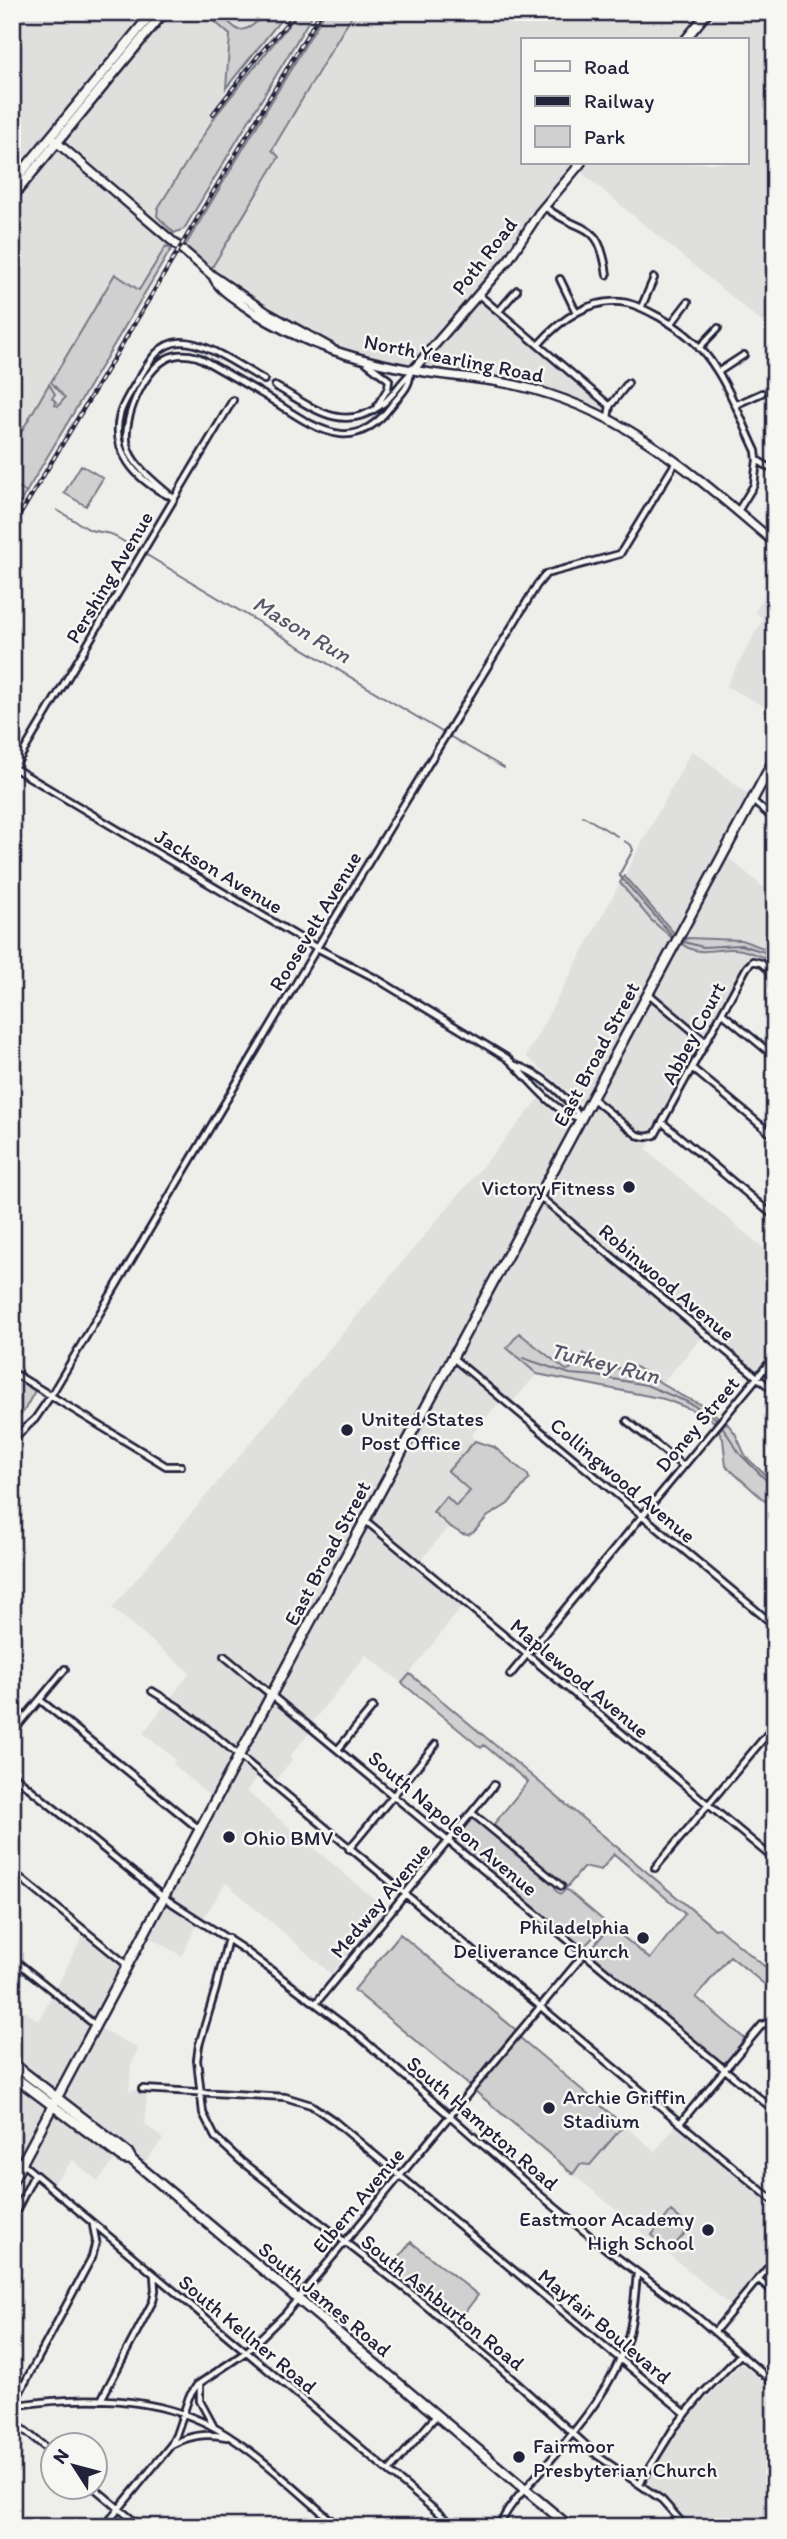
<svg xmlns="http://www.w3.org/2000/svg" width="787" height="2539" font-family="Itim,sans-serif">
  <rect width="100%" height="100%" fill="#eeeeeb"/>
  <filter id="ink" filterUnits="userSpaceOnUse"><feTurbulence type="fractalNoise" baseFrequency=".0143" numOctaves="2"/><feDisplacementMap in="SourceGraphic" scale="14" xChannelSelector="R" yChannelSelector="G"/><feConvolveMatrix kernelMatrix="1 2 1 2 8 2 1 2 1" color-interpolation-filters="sRGB"/></filter>
  <g filter="url(#ink)">
    <path fill="#dfdfde" fill-rule="evenodd" d="M12,12H204L230,35L226,88L216,115L202,136L158,217L174,233L139,291L115,274L58,390L66,397L58,407L55,404L49,385L12,448Z
      M216,12H265L255,24L245,30H238Z
      M354,12H775V333L576,168L477,298L605,405L602,414L529,388L375,363L287,330L254,309L209,273L279,157L271,151ZM523,40H747V163H523Z
      M775,575V712L726,686L763,619L755,612Z
      M692,750L753,798L723,853L775,897V952L741,940L687,938L684,940L674,932L624,876Z
      M620,883L665,934L685,947L708,952L741,949L753,954L646,1150L775,1258V1355L757,1377L705,1334L662,1383L634,1366L617,1370L607,1369L584,1353L570,1369L566,1371L520,1333L507,1349L537,1374L509,1406L501,1400L471,1436L475,1441L449,1471L470,1490L456,1506L434,1512L449,1526L418,1564L465,1603L402,1683L366,1655L310,1725L313,1728L290,1756L292,1760L272,1784L260,1774L246,1791L386,1909L331,1974L226,1883L202,1920L199,1919L182,1956L144,1934L214,1800L173,1764L175,1759L143,1733L190,1673L112,1608L539,1099L573,1130L586,1107L526,1056Z
      M85,1932L128,1965L94,2025L138,2048L131,2065L129,2091L147,2089L145,2124L163,2139L140,2168L121,2152L98,2181L73,2160L49,2189L37,2180L28,2183L12,2199V2015L19,2007L39,2021Z
      M624,2125L655,2151L676,2126L775,2208V2252L731,2306L573,2174L580,2164L590,2165Z
      M741,2363L775,2391V2505L756,2527H690L672,2505L650,2485L648,2477L676,2433L697,2408Z"/>
    <path fill="#d0d0d1" stroke="#797986" stroke-width="2" d="M204,12H216L238,30C251,30 257,22 265,12H287L226,88L230,35Z
      M299,12H314L184,229L174,233L157,216L158,208L216,115Z
      M325,12H354L272,150L279,157L211,269L185,246Z
      M166,246L171,249L12,516V503L17,495L12,491V448L49,384L55,394L52,398L56,402L55,405L58,406L65,398L51,382L115,274L139,290Z
      M81,465L103,478L86,506L64,493Z
      M624,876L674,933L671,937L651,920L620,883Z
      M687,938L741,940L775,952V960C763,958 753,953 742,950C721,945 701,959 682,944Z
      M519,1333L566,1370L570,1369L584,1353C604,1367 608,1372 634,1366L682,1396L707,1407L718,1417L714,1422L706,1415L664,1399L537,1374L507,1348Z
      M12,1372L37,1387L24,1411L12,1425Z
      M726,1422L735,1433L746,1457L775,1484V1510L726,1466L723,1439L719,1431Z
      M475,1441L494,1447L528,1475L529,1479L508,1504L487,1517L474,1532L468,1535L462,1534L449,1526L433,1512L446,1496L456,1506L470,1491L448,1471Z
      M410,1674L715,1929L718,1928L775,1975V1993L730,1956L696,1997L745,2039L726,2062H720L590,1953L591,1949L610,1926L650,1959L685,1914L614,1854L601,1870L588,1867L583,1868L567,1887L493,1825L528,1782L484,1745L481,1748L402,1683Z
      M475,1819L555,1884L556,1891L561,1894L566,1889L604,1921L605,1925L584,1947L580,1946L456,1843V1837L470,1820Z
      M400,1934L516,2030L470,2086L354,1990Z
      M519,2037L624,2125L590,2165L580,2164L573,2174L475,2091Z
      M671,2211L690,2227L670,2251L652,2235Z
      M411,2242L478,2295L455,2325L388,2271Z"/>
    <g fill="none" stroke-linecap="round" stroke-linejoin="round">
      <path stroke="#727281" stroke-width="2" d="M12,483L27,493
        M57,510L90,530L111,534L138,550
        M145,554L442,732
        M451,737L504,768
        M583,816L617,836
        M624,841L631,845L633,850L619,875L671,934
        M684,942L703,947L741,945L775,955
        M523,1358L570,1374L596,1376L646,1385L685,1401L709,1413L716,1419
        M12,1386L17,1389
        M722,1426L740,1454L775,1489"/>
      <path stroke="#c5c5c8" stroke-width="4.5" stroke-dasharray="4.5 2" stroke-linecap="butt" d="M264,380L275,386"/>
      <defs>
        <path id="street" d="M545,207C582,236 599,217 607,275
          M560,279L576,312
          M479,295L610,406
          M641,308L654,278
          M499,311L517,290
          M671,324L688,302
          M539,344C560,320 592,296 627,303C640,306 650,312 661,318C683,330 703,348 716,369C733,395 743,424 756,451L757,460L775,471
          M699,348L718,328
          M367,363L389,380L388,388L377,406
          M718,372L744,355
          M275,386C311,406 341,434 380,406C392,398 399,384 410,374
          M735,405L762,393
          M608,417L610,406L628,383
          M167,495C136,479 110,451 120,414C124,400 134,387 141,375C150,360 160,343 180,342C203,340 243,368 264,380
          M174,499C159,485 137,470 129,451C119,425 142,372 166,359C176,353 187,354 198,357C220,369 242,382 264,395C287,409 314,431 341,434C362,436 379,422 391,406C398,397 410,387 410,375
          M738,511L754,485L757,460
          M14,768L317,948L377,979L507,1058C528,1076 552,1113 580,1118
          M12,771L233,400
          M753,801L775,820
          M649,994L706,1042
          M722,1013L775,1057
          M515,1065C538,1071 568,1097 580,1118
          M692,1068L775,1137
          M592,1098L637,1135L646,1137L655,1135L747,967L753,961L761,963L775,975
          M663,1123L775,1217
          M539,1196L775,1392
          M453,1358L775,1626
          M12,1372L166,1466H181
          M627,1421L683,1466
          M12,1440L35,1419L50,1397L321,941L537,585L546,574L620,554L676,462
          M366,1521L775,1860
          M224,1656L775,2111
          M510,1675L775,1356
          M152,1691L178,1707L206,1728L775,2202
          M40,1700L199,1829
          M12,1733L65,1669
          M339,1748L373,1707
          M12,1774L163,1897L243,1949L360,2037L540,2195L606,2249L697,2317L775,2384
          M472,1813L561,1886
          M349,1849L436,1744
          M655,1868L775,1725
          M12,1871L127,1965
          M228,1938L216,1988L199,2045L197,2060L203,2113L215,2137L242,2162L408,2291L491,2360L598,2456L662,2500L686,2527
          M12,1958L95,2025
          M316,2003L494,1785
          M142,2089L285,2097L311,2105L333,2120L686,2414
          M680,2123L762,2025L767,2023L775,2029
          M12,2155L455,2527
          M12,2219L34,2175
          M758,2279L775,2293
          M715,2331L775,2259
          M200,2384V2401L214,2427
          M101,2400L153,2301L155,2290L154,2275
          M13,2405L92,2257L96,2241L93,2225
          M12,2406C79,2395 157,2395 217,2429C259,2453 301,2495 339,2527
          M12,2420L52,2453
          M171,2445C191,2435 205,2433 227,2437
          M389,2471L436,2416
          M640,2483L674,2428L703,2393L740,2355
          M92,2486L141,2527
          M12,2519L22,2527
          M104,2527L171,2445L176,2435L189,2397L197,2385L246,2352L286,2313L585,1953
          M499,2527C509,2502 531,2484 548,2463C580,2425 614,2385 628,2337C634,2316 635,2294 637,2273
          M764,2527L775,2514"/>
        <path id="secondary" d="M685,40L708,12
          M54,140L213,276L266,312L331,348
          M213,276C218,289 233,297 243,305C299,345 364,363 431,373C459,377 487,379 515,385C624,409 692,473 775,543
          M413,370L509,259L539,213L581,163"/>
        <path id="primary" d="M12,184L153,12
          M12,197L164,12
          M12,2063L128,2153L132,2160
          M12,2075L124,2159L132,2160L570,2527
          M12,2182L300,1641L775,758"/>
      </defs>
      <use href="#street" stroke="#22223b" stroke-width="10"/>
      <use href="#secondary" stroke="#22223b" stroke-width="12"/>
      <use href="#primary" stroke="#22223b" stroke-width="13"/>
      <use href="#street" stroke="#f6f6f2" stroke-width="4.5"/>
      <use href="#secondary" stroke="#f6f6f2" stroke-width="7"/>
      <use href="#primary" stroke="#f6f6f2" stroke-width="8"/>
      <defs>
        <path id="rail" d="M213,114L258,56L297,12
          M12,528L321,12"/>
      </defs>
      <use href="#rail" stroke="#22223b" stroke-width="4.5"/>
      <use href="#rail" stroke="#f6f6f2" stroke-width="2" stroke-dasharray="5" stroke-linecap="butt"/>
    </g>
  </g>
  <g fill="#22223b" stroke="#f6f6f2" stroke-width="2.5">
    <circle cx="629" cy="1187" r="7"/>
    <circle cx="347" cy="1430" r="7"/>
    <circle cx="229" cy="1837" r="7"/>
    <circle cx="643" cy="1938" r="7"/>
    <circle cx="549" cy="2108" r="7"/>
    <circle cx="708" cy="2230" r="7"/>
    <circle cx="519" cy="2457" r="7"/>
  </g>
  <g text-anchor="middle" dominant-baseline="central" stroke-width="5" stroke-linejoin="round" paint-order="stroke">
    <g font-size="21" fill="#22223b" stroke="#f6f6f2">
      <text transform="translate(484 256) rotate(-52)">Poth Road</text>
      <text transform="translate(454 358) rotate(11)">North Yearling Road</text>
      <text transform="translate(109 577) rotate(-59)">Pershing Avenue</text>
      <text transform="translate(219 871) rotate(31)">Jackson Avenue</text>
      <text transform="translate(315 921) rotate(-59)">Roosevelt Avenue</text>
      <text transform="translate(693 1033) rotate(-62)">Abbey Court</text>
      <text transform="translate(596 1054) rotate(-62)">East Broad Street</text>
      <text transform="translate(667 1282) rotate(40)">Robinwood Avenue</text>
      <text transform="translate(697 1424) rotate(-50)">Doney Street</text>
      <text transform="translate(623 1480) rotate(40)">Collingwood Avenue</text>
      <text transform="translate(327 1553) rotate(-62)">East Broad Street</text>
      <text transform="translate(580 1678) rotate(40)">Maplewood Avenue</text>
      <text transform="translate(453 1823) rotate(40)">South Napoleon Avenue</text>
      <text transform="translate(380 1900) rotate(-50)">Medway Avenue</text>
      <text transform="translate(483 2123) rotate(41)">South Hampton Road</text>
      <text transform="translate(358 2200) rotate(-50)">Elbern Avenue</text>
      <text transform="translate(325 2299) rotate(40)">South James Road</text>
      <text transform="translate(443 2302) rotate(39)">South Ashburton Road</text>
      <text transform="translate(605 2326) rotate(40)">Mayfair Boulevard</text>
      <text transform="translate(248 2334) rotate(40)">South Kellner Road</text>
    </g>
    <g font-size="21" fill="#22223b" stroke="#f6f6f2" text-anchor="start">
      <text x="615" y="1187" text-anchor="end">Victory Fitness</text>
      <text x="361" y="1418">United States<tspan x="361" dy="24">Post Office</tspan></text>
      <text x="243" y="1837">Ohio BMV</text>
      <text x="629" y="1926" text-anchor="end">Philadelphia<tspan x="629" dy="24">Deliverance Church</tspan></text>
      <text x="563" y="2096">Archie Griffin<tspan x="563" dy="24">Stadium</tspan></text>
      <text x="694" y="2218" text-anchor="end">Eastmoor Academy<tspan x="694" dy="24">High School</tspan></text>
      <text x="533" y="2445">Fairmoor<tspan x="533" dy="24">Presbyterian Church</tspan></text>
    </g>
    <g font-size="23" font-style="italic" fill="#575769" stroke="#f6f6f2">
      <text transform="translate(302 629) rotate(31)">Mason Run</text>
      <text transform="translate(605 1363) rotate(14)">Turkey Run</text>
    </g>
  </g>
  <rect width="787" height="2539" fill="none" stroke="#f6f6f2" stroke-width="42"/>
  <rect x="21" y="21" width="745" height="2497" fill="none" stroke="#22223b" stroke-width="2.5" filter="url(#ink)"/>
  <rect x="521" y="38" width="228" height="126" fill="#f6f6f2" stroke="#a1a1a9" stroke-width="2"/>
  <rect x="535" y="61" width="35" height="10" fill="#f6f6f2" stroke="#a1a1a9" stroke-width="2"/>
  <text x="584" y="74" font-size="21" fill="#22223b">Road</text>
  <rect x="535" y="96" width="35" height="10" fill="#22223b" stroke="#a1a1a9" stroke-width="2"/>
  <text x="584" y="108" font-size="21" fill="#22223b">Railway</text>
  <rect x="535" y="126" width="35" height="21" fill="#d0d0d1" stroke="#a1a1a9" stroke-width="2"/>
  <text x="584" y="144" font-size="21" fill="#22223b">Park</text>
  <g transform="translate(74 2466) rotate(306)"><circle r="33" fill="#f6f6f2" stroke="#a1a1a9" stroke-width="2"/>
  <path d="M0-5L12 26L0 18L-12 26Z" fill="#22223b"/>
  <text y="-10" font-size="19" font-weight="bold" text-anchor="middle" fill="#22223b">N</text>
  </g>
</svg>
